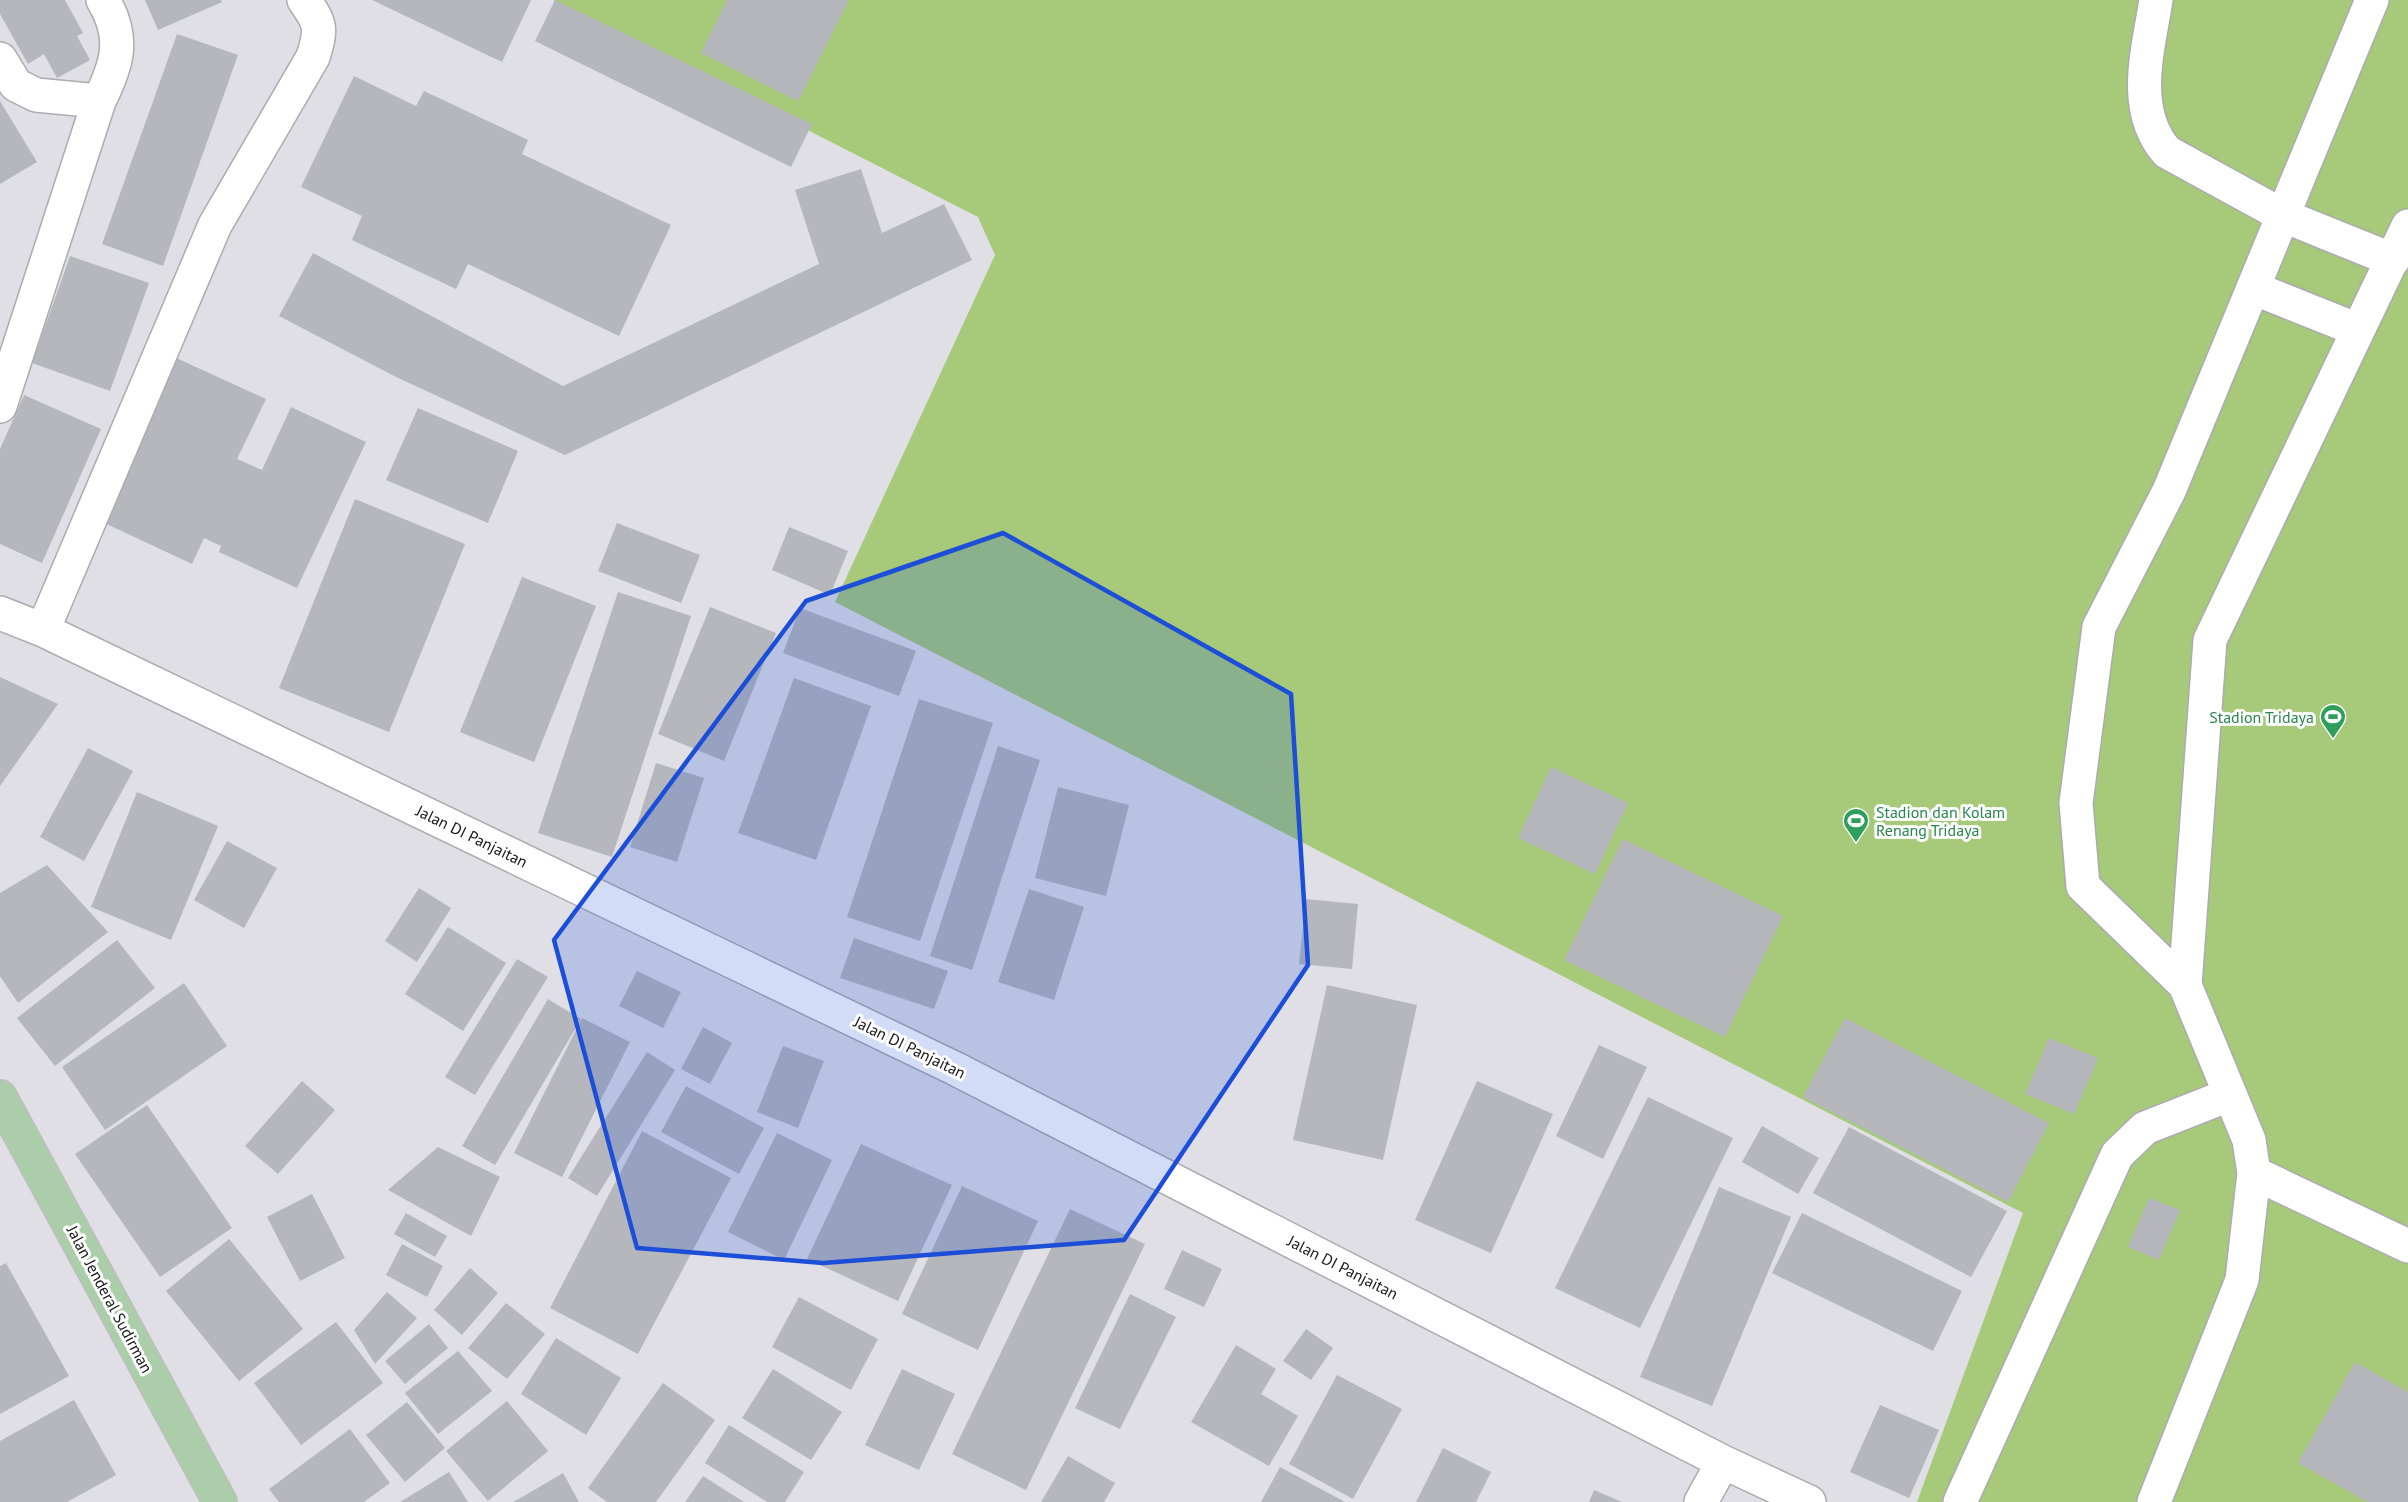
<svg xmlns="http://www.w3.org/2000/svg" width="2408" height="1502" font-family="'PT Sans',sans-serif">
  <rect width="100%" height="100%" fill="#dfdfe5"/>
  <path fill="#a7c97a" d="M553,0H2408V1502H1917L2023,1213L835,602L995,255L978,217Z"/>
  <path fill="#b6b7bc" d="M0,0H65L83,33L77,36L90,60L57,78L44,54L28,64L0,14Z
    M145,0H221L222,2L158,30Z
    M372,0H531L502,62Z
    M555,0L812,124L791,167L535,41Z
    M727,0H849L798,101L701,53Z
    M177,34L238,55L163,266L102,244Z
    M354,76L416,106L424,91L528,140L522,154L671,225L619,336L468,264L456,289L352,240L362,216L301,187Z
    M0,101L37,162L0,184Z
    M861,169L882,233L944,204L972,260L565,455L396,377L279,316L313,253L563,386L819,264L795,190Z
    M70,256L149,283L110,391L32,363Z
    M172,356L266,399L237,459L262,470L291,407L366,442L297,588L219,552L221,546L204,538L192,564L98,520Z
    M24,395L101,429L42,563L0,544V449Z
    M418,408L518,451L488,523L386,480Z
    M355,499L465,544L389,732L279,688Z
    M617,523L700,555L681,603L598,571Z
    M789,527L848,551L830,595L772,570Z
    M522,577L596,606L534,762L460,732Z
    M618,592L691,616L612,857L538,833Z
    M710,607L776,633L724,761L658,734Z
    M800,608L916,651L899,696L783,653Z
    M0,677L58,704L0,786Z
    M794,678L871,706L816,860L738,833Z
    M919,699L993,723L920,941L847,917Z
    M998,746L1040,760L972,970L930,956Z
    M88,748L133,771L84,861L40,837Z
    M656,763L704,778L677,862L630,847Z
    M1551,767L1628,803L1595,874L1518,838Z
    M1058,787L1129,805L1106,896L1035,878Z
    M137,792L218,826L171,940L91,907Z
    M1623,839L1783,916L1725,1037L1564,960Z
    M227,841L277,868L244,928L194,900Z
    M47,865L108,932L18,1003L0,976V893Z
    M419,888L451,908L417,962L385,941Z
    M1029,889L1084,907L1054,1000L998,982Z
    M1306,899L1358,904L1352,969L1299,964Z
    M448,927L506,963L463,1031L405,994Z
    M854,938L948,971L934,1009L840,978Z
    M117,940L155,988L55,1066L17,1018Z
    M517,959L548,977L475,1095L445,1077Z
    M637,971L681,992L663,1028L619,1006Z
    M184,983L227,1046L105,1130L62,1067Z
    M1327,985L1417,1005L1383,1160L1293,1140Z
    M548,999L581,1019L495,1165L462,1146Z
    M582,1018L630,1042L562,1177L514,1153Z
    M1845,1018L2049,1123L2008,1202L1803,1097Z
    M703,1027L732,1043L710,1084L681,1069Z
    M2049,1038L2098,1058L2074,1114L2025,1094Z
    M1599,1045L1647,1067L1603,1159L1556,1136Z
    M783,1046L824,1061L798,1128L757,1112Z
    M647,1052L675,1070L597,1196L568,1178Z
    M302,1081L335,1110L278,1174L245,1146Z
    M1477,1081L1553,1114L1491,1253L1415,1220Z
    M686,1086L764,1128L739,1174L661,1132Z
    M1648,1097L1733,1138L1640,1328L1555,1288Z
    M147,1105L232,1228L160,1277L75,1154Z
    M1762,1126L1819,1158L1798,1194L1742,1162Z
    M1849,1127L2007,1211L1971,1277L1813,1193Z
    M642,1131L731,1178L638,1354L550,1308Z
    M777,1133L832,1160L784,1260L728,1232Z
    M861,1144L952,1185L898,1301L807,1259Z
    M438,1147L500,1177L471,1236L388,1190Z
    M962,1186L1038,1221L978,1350L902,1314Z
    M1719,1187L1791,1217L1712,1406L1640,1377Z
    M312,1194L345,1258L300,1281L267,1217Z
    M2149,1198L2180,1210L2159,1260L2128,1247Z
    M1070,1209L1145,1244L1026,1490L952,1454Z
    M406,1213L447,1236L435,1257L394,1234Z
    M1802,1213L1962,1291L1933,1351L1772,1273Z
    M229,1239L303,1329L239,1381L166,1291Z
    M402,1244L443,1266L427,1297L386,1275Z
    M1182,1250L1222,1269L1204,1307L1164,1289Z
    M6,1263L69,1376L0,1414V1266Z
    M470,1268L498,1293L462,1335L434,1310Z
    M387,1292L417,1318L375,1364L354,1330Z
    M1130,1294L1176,1317L1120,1429L1075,1408Z
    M799,1297L878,1339L851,1390L772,1347Z
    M506,1303L545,1334L507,1379L468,1348Z
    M336,1322L383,1383L301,1445L254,1383Z
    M429,1324L448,1348L405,1384L385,1361Z
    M1306,1329L1333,1348L1311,1380L1283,1361Z
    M556,1338L621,1378L586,1435L521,1394Z
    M1236,1345L1276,1369L1261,1394L1298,1416L1269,1466L1191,1422Z
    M458,1351L492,1391L438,1434L405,1393Z
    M2355,1362L2408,1392V1502H2368L2298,1463Z
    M773,1369L842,1412L811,1460L742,1418Z
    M902,1369L955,1394L919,1470L865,1445Z
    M1337,1375L1402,1409L1353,1499L1289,1464Z
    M663,1383L715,1420L656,1502H607L588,1488Z
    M74,1400L116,1475L67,1502H0V1441Z
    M507,1401L548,1451L488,1501L446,1451Z
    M407,1402L445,1448L405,1482L366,1435Z
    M1880,1405L1939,1430L1909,1498L1850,1472Z
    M729,1425L804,1472L785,1502H767L705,1463Z
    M350,1429L390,1483L364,1502H279L269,1489Z
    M1443,1448L1491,1472L1476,1502H1416Z
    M1068,1456L1115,1483L1104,1502H1041Z
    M1280,1467L1345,1502H1261Z
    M449,1472L468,1502H400L418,1491Z
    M563,1473L579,1502H513L524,1496Z
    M703,1476L744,1502H685Z
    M1594,1490L1622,1502H1589Z"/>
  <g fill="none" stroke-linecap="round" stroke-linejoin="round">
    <defs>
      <path id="minor" d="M2156,0C2148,51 2130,110 2167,152L2284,216L2393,260
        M0,59L16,85L36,95L99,101
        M2253,288L2372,0
        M0,406L99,101C117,65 126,38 103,0
        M0,613L43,630L954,1068L1723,1462L1809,1502
        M43,630L215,225L313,57C322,28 321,24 304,0
        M2185,985L2083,886L2076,803L2099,627L2169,491L2253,288L2358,330
        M2254,1173L2408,1246
        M1701,1502L1723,1462
        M1960,1502L2117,1155L2145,1128L2229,1095
        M2154,1502L2242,1280L2254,1173L2249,1140L2185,985L2210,640L2408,226"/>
      <path id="major" d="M0,1097L220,1502"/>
    </defs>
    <use href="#minor" stroke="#ababb0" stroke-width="36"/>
    <use href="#major" stroke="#bfbfbf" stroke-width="36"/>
    <use href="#minor" stroke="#fff" stroke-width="33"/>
    <use href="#major" stroke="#accdaa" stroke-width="33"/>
  </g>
  <path fill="#1d4ed8" fill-opacity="0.2" stroke="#1d4ed8" stroke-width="4.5" stroke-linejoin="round" d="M1003,533L1291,694L1308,965L1124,1240L823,1263L637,1248L554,940L806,601Z"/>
  <defs>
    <symbol id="stadium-pin" viewBox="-11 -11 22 30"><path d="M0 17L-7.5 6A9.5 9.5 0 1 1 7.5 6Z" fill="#2e9e5b" stroke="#fff"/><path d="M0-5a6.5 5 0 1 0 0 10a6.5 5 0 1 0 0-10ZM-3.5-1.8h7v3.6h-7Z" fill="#fff"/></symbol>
  </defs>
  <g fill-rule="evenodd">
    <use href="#stadium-pin" x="2318" y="702" width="30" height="40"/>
    <use href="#stadium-pin" x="1841" y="806" width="30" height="40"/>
  </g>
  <g text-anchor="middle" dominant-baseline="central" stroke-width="6" stroke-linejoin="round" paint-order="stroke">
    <g font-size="16" fill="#27864d" stroke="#fff" text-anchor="end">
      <text x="2314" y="717">Stadion Tridaya</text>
      <text x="1876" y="812" text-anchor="start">Stadion dan Kolam<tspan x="1876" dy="18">Renang Tridaya</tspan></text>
    </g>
    <g font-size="16" fill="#19191b" stroke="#fff">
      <text transform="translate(472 836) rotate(26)">Jalan DI Panjaitan</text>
      <text transform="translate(910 1047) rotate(26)">Jalan DI Panjaitan</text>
      <text transform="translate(1343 1267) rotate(27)">Jalan DI Panjaitan</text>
      <text transform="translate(110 1299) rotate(62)">Jalan Jenderal Sudirman</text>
    </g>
  </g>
</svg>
